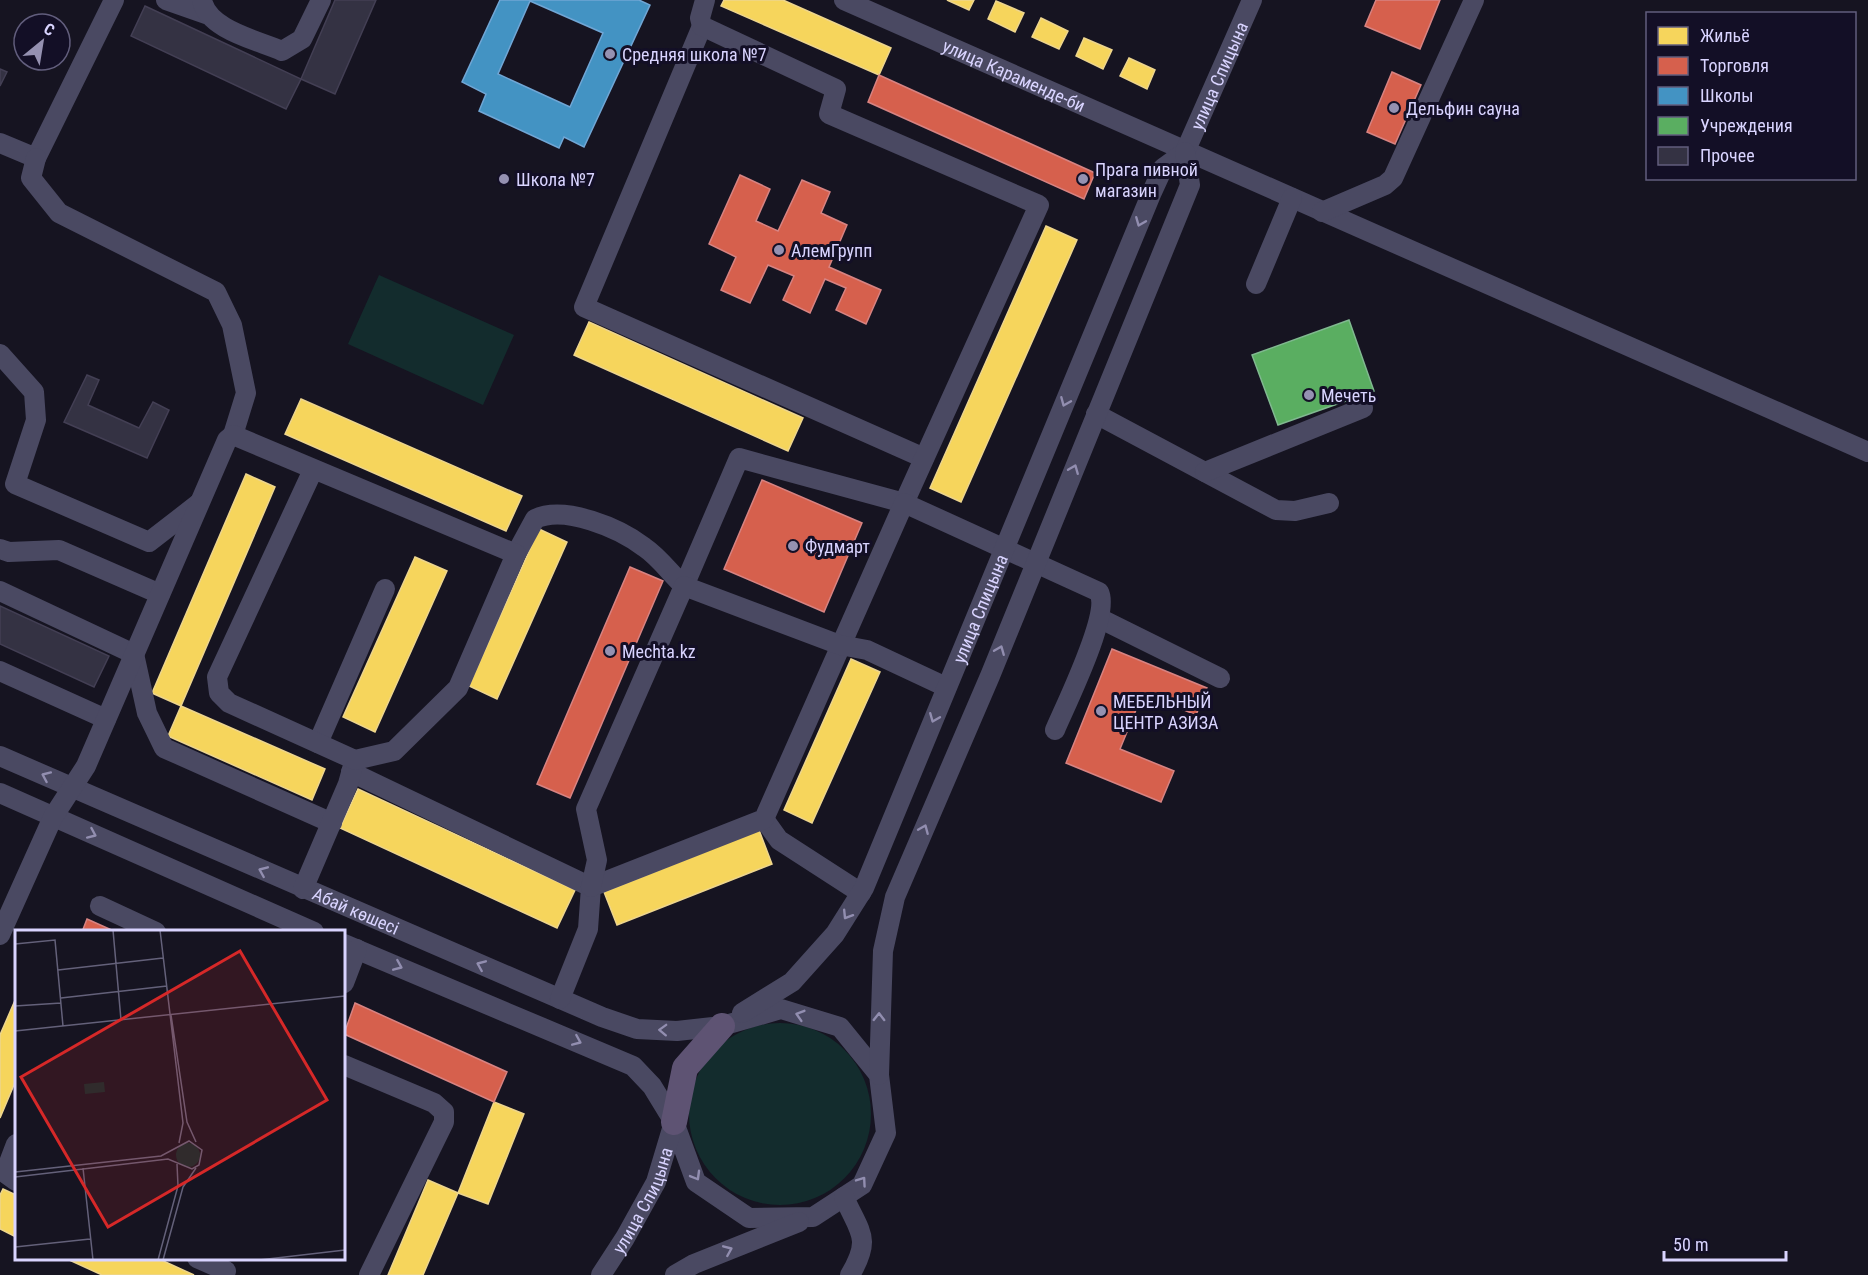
<svg xmlns="http://www.w3.org/2000/svg" width="1868" height="1275" font-family="'Roboto Condensed',sans-serif">
  <rect width="100%" height="100%" fill="#161421"/>
  <path fill="#132c2d" d="M379,275L514,335L483,405L348,344Z
    M689 1114a91 91 0 1 1 182 0a91 91 0 1 1-182 0Z"/>
  <path fill="#f6d55c" stroke="#edd58d" stroke-width="1.5" d="M724,0H783L891,48L879,75L721,6Z
    M947,0H974L969,10Z
    M996,1L1024,13L1015,32L988,19Z
    M1041,18L1068,31L1059,49L1032,37Z
    M1084,38L1112,50L1103,69L1076,56Z
    M1129,58L1155,70L1147,89L1120,76Z
    M1046,226L1077,240L961,502L930,488Z
    M589,322L803,418L788,451L574,355Z
    M301,399L522,496L506,531L285,434Z
    M246,474L275,487L181,706L152,693Z
    M539,529L567,542L497,699L469,686Z
    M415,557L447,571L375,732L343,717Z
    M851,659L880,672L812,823L784,810Z
    M181,706L325,769L312,800L168,736Z
    M358,789L575,890L557,928L340,828Z
    M759,830L772,864L617,925L604,892Z
    M16,998V1080L0,1118V1035Z
    M494,1102L524,1114L488,1204L458,1193Z
    M428,1180L458,1193L423,1275H388Z
    M3,1189L16,1195V1237L0,1229V1195Z
    M65,1258H157L194,1275H102Z"/>
  <path fill="#d6604d" stroke="#d78382" stroke-width="1.5" d="M1376,0H1440L1420,49L1365,26Z
    M1392,72L1421,85L1395,144L1367,132Z
    M879,75L1095,173L1084,199L868,102Z
    M740,175L770,189L756,221L778,231L802,180L830,192L821,213L847,225L829,267L881,290L866,324L836,310L846,288L825,279L810,313L783,300L794,276L768,265L750,303L721,290L736,257L709,244Z
    M762,480L862,523L824,612L724,569Z
    M630,567L663,581L570,798L537,784Z
    M1112,649L1207,688L1196,715L1143,693L1120,749L1174,771L1161,802L1066,763Z
    M87,919L116,932H82Z
    M355,1003L507,1072L494,1102L344,1034Z"/>
  <path fill="#4393c3" stroke="#70a6d5" stroke-width="1.5" fill-rule="evenodd" d="M500,0H639L650,5L584,147L564,137L559,148L479,111L486,94L462,82ZM530,1L603,33L570,107L498,74Z"/>
  <path fill="#5aae61" stroke="#80b990" stroke-width="1.5" d="M1349,320L1374,391L1278,425L1252,355Z"/>
  <path fill="#343243" stroke="#433f54" stroke-width="1.5" d="M335,0H376L335,94L301,79Z
    M145,6L301,79L286,109L131,36Z
    M0,69L7,72L0,86Z
    M87,375L99,380L88,405L139,428L153,402L169,410L147,458L64,422Z
    M0,606L109,656L94,687L0,644Z"/>
  <g fill="none" stroke-linecap="round" stroke-linejoin="round">
    <g stroke="#4a4962" stroke-width="20">
      <path d="M166,0L206,14"/>
      <path d="M202,0C208,30 257,40 282,51L302,39L321,0"/>
      <path id="s1" d="M844,0L1868,452"/>
      <path d="M702,26L584,307L924,458"/>
      <path d="M0,143L36,158L114,0"/>
      <path d="M36,158L31,178L59,213L216,292L232,325L246,393L233,435"/>
      <path d="M1322,212L1385,185L1393,178L1474,0"/>
      <path d="M1256,284L1292,198"/>
      <path d="M0,354L34,392L36,420L15,484L149,542L198,504"/>
      <path d="M1096,414L1276,510L1295,511L1329,503"/>
      <path d="M1205,472L1363,408"/>
      <path d="M0,549L9,552L59,550L160,594"/>
      <path d="M516,554L535,519C565,505 619,528 644,547C659,557 671,574 684,586L739,458L904,503L1039,205L829,114L836,89L702,26L700,18L705,0"/>
      <path d="M0,591L134,654L147,713L164,748L332,823"/>
      <path d="M1101,619L1220,678"/>
      <path d="M0,671L106,719"/>
      <path d="M318,743L385,589"/>
      <path id="s2" d="M0,756L602,1017L637,1029L677,1031L722,1026L781,1009L840,1027L879,1075L886,1133L862,1185L813,1217L749,1218L696,1182L674,1122L652,1086L633,1066L344,944"/>
      <path d="M351,772L591,887L588,929L560,999"/>
      <path d="M0,793L314,932"/>
      <path d="M764,819L779,840L861,893"/>
      <path d="M591,887L764,819L904,503L1099,592C1111,614 1066,704 1055,730"/>
      <path d="M591,887L597,860L586,809L684,586L840,645L867,650L946,687"/>
      <path d="M303,889L348,784L354,762"/>
      <path d="M100,906L156,932"/>
      <path d="M0,935L53,817L86,766L227,440L233,435L516,554L458,688L394,751L355,760L229,703L219,693L217,677L313,470"/>
      <path d="M344,983L357,949"/>
      <path id="s3" d="M742,1013L792,982L835,934L864,888L1152,192L1163,168L1185,152L1252,0"/>
      <path d="M344,1065L434,1103L444,1112V1122L369,1275"/>
      <path d="M879,1075L883,951L895,897L990,676L1190,185L1185,152"/>
      <path d="M16,1144L5,1173L16,1181"/>
      <path d="M844,1197C860,1233 872,1238 850,1275"/>
      <path d="M197,1258L226,1271"/>
      <path id="s4" d="M601,1275L625,1238L656,1182L674,1122"/>
      <path d="M675,1275L694,1264L799,1222"/>
    </g>
    <path stroke="#5e5373" stroke-width="26" d="M674,1122L685,1068L722,1026"/>
  </g>
  <defs><path id="oneway-chevron" d="M-2-3.5L2.5 0L-2 3.5" fill="none" stroke-width="1.6" stroke-linecap="round" stroke-linejoin="round" transform="scale(1.5)"/></defs>
  <g stroke="#928eb0">
    <use href="#oneway-chevron" transform="translate(1140 222) rotate(112)"/>
    <use href="#oneway-chevron" transform="translate(1065 402) rotate(113)"/>
    <use href="#oneway-chevron" transform="translate(1074 469) rotate(-68)"/>
    <use href="#oneway-chevron" transform="translate(1000 650) rotate(-68)"/>
    <use href="#oneway-chevron" transform="translate(934 718) rotate(112)"/>
    <use href="#oneway-chevron" transform="translate(46 776) rotate(-156)"/>
    <use href="#oneway-chevron" transform="translate(924 829) rotate(-67)"/>
    <use href="#oneway-chevron" transform="translate(92 834) rotate(24)"/>
    <use href="#oneway-chevron" transform="translate(263 871) rotate(-157)"/>
    <use href="#oneway-chevron" transform="translate(847 915) rotate(122)"/>
    <use href="#oneway-chevron" transform="translate(481 965) rotate(-157)"/>
    <use href="#oneway-chevron" transform="translate(398 966) rotate(23)"/>
    <use href="#oneway-chevron" transform="translate(800 1015) rotate(-163)"/>
    <use href="#oneway-chevron" transform="translate(879 1017) rotate(-89)"/>
    <use href="#oneway-chevron" transform="translate(663 1030) rotate(-178)"/>
    <use href="#oneway-chevron" transform="translate(577 1041) rotate(23)"/>
    <use href="#oneway-chevron" transform="translate(696 1176) rotate(60)"/>
    <use href="#oneway-chevron" transform="translate(862 1181) rotate(-55)"/>
    <use href="#oneway-chevron" transform="translate(728 1250) rotate(-23)"/>
  </g>
  <g fill="#9591b1" stroke="#130f26" stroke-width="2">
    <circle cx="610" cy="54" r="6"/>
    <circle cx="1394" cy="108" r="6"/>
    <circle cx="504" cy="179" r="6"/>
    <circle cx="1083" cy="179" r="6"/>
    <circle cx="779" cy="250" r="6"/>
    <circle cx="1309" cy="395" r="6"/>
    <circle cx="793" cy="546" r="6"/>
    <circle cx="610" cy="651" r="6"/>
    <circle cx="1101" cy="711" r="6"/>
  </g>
  <g text-anchor="middle" dominant-baseline="central" stroke-width="6" stroke-linejoin="round" paint-order="stroke">
    <g font-size="18" fill="#d9d4ff" stroke="#130f26" text-anchor="start">
      <text x="622" y="54">Средняя школа №7</text>
      <text x="1406" y="108">Дельфин сауна</text>
      <text x="1095" y="169">Прага пивной<tspan x="1095" dy="21">магазин</tspan></text>
      <text x="516" y="179">Школа №7</text>
      <text x="791" y="250">АлемГрупп</text>
      <text x="1321" y="395">Мечеть</text>
      <text x="805" y="546">Фудмарт</text>
      <text x="622" y="651">Mechta.kz</text>
      <text x="1113" y="701">МЕБЕЛЬНЫЙ<tspan x="1113" dy="21">ЦЕНТР АЗИЗА</tspan></text>
    </g>
    <g font-size="18" fill="#d9d4ff" stroke="#130f26">
      <text stroke="none"><textPath href="#s1" startOffset="186">улица Караменде-би</textPath></text>
      <text stroke="none"><textPath href="#s3" startOffset="1068">улица Спицына</textPath></text>
      <text stroke="none"><textPath href="#s3" startOffset="480">улица Спицына</textPath></text>
      <text stroke="none"><textPath href="#s2" startOffset="388">Абай көшесі</textPath></text>
      <text stroke="none"><textPath href="#s4" startOffset="86">улица Спицына</textPath></text>
    </g>
  </g>
  <g transform="translate(15 930)">
    <rect width="330" height="330" fill="#161421"/>
    <path d="M89,152L90,162L70,164L69,154ZM161 225a12 12 0 1 1 24 0a12 12 0 1 1-24 0Z" fill="#132c2d"/>
    <path fill="none" stroke="#64617a" stroke-width="1.5" d="M98,0L106,90M145,0L168,193L164,213M0,14L40,10L48,96M43,40L148,28M46,68L152,56M0,76L46,73M156,85L172,192L181,212M0,101L330,66M68,238L78,330M0,242L146,226L174,211L187,220L184,235L177,239L153,229L0,247M0,317L75,309M143,330L163,256L162,234M148,330L168,257L181,238M244,330L330,320"/>
    <path fill="#d62828" fill-opacity="0.15" stroke="#d62828" stroke-width="3" d="M225,21L312,170L93,297L6,147Z"/>
    <rect width="330" height="330" fill="none" stroke="#d9d4ff" stroke-width="3"/>
  </g>
  <rect x="1646" y="12" width="210" height="168" fill="#130f26" stroke="#625e7d" stroke-width="1.5"/>
  <rect x="1658" y="27" width="30" height="18" fill="#f6d55c" stroke="#625e7d" stroke-width="1.5"/>
  <text x="1700" y="42" font-size="18" fill="#d9d4ff">Жильё</text>
  <rect x="1658" y="57" width="30" height="18" fill="#d6604d" stroke="#625e7d" stroke-width="1.5"/>
  <text x="1700" y="72" font-size="18" fill="#d9d4ff">Торговля</text>
  <rect x="1658" y="87" width="30" height="18" fill="#4393c3" stroke="#625e7d" stroke-width="1.5"/>
  <text x="1700" y="102" font-size="18" fill="#d9d4ff">Школы</text>
  <rect x="1658" y="117" width="30" height="18" fill="#5aae61" stroke="#625e7d" stroke-width="1.5"/>
  <text x="1700" y="132" font-size="18" fill="#d9d4ff">Учреждения</text>
  <rect x="1658" y="147" width="30" height="18" fill="#343243" stroke="#625e7d" stroke-width="1.5"/>
  <text x="1700" y="162" font-size="18" fill="#d9d4ff">Прочее</text>
  <g transform="translate(42 42) rotate(30)"><circle r="28" fill="#130f26" stroke="#625e7d" stroke-width="1.5"/>
  <path d="M0-4.5L10 22L0 15L-10 22Z" fill="#9591b1"/>
  <text y="-9" font-size="16" font-weight="bold" text-anchor="middle" fill="#d9d4ff">С</text>
  </g>
  <path d="M1664 1251v9h122v-9" fill="none" stroke="#d9d4ff" stroke-width="3"/>
  <text x="1673" y="1251" font-size="18" fill="#d9d4ff" stroke="#130f26" stroke-width="4.5" paint-order="stroke">50 m</text>
</svg>
